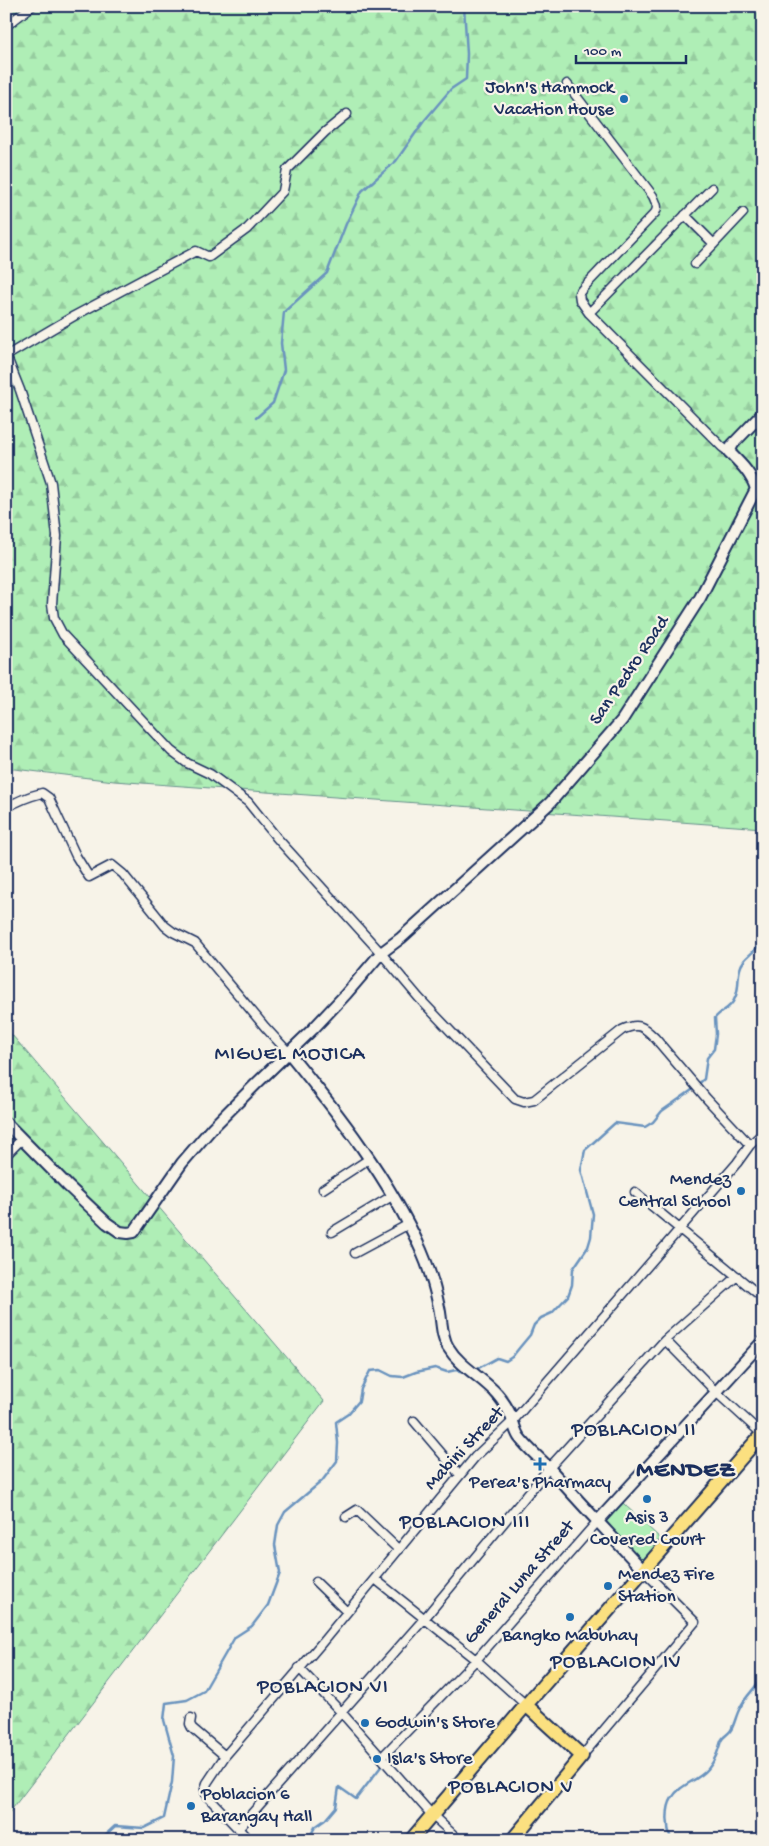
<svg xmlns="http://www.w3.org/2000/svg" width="769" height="1846" font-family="'Gochi Hand',sans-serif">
  <defs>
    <pattern id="forest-firs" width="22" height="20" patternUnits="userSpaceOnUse" patternTransform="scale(1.25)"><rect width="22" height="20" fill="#afeeb6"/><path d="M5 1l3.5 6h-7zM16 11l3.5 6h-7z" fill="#96cc9f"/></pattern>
  </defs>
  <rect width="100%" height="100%" fill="#f7f3e8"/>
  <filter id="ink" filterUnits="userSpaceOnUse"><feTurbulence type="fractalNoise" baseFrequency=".02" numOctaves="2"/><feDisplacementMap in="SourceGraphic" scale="10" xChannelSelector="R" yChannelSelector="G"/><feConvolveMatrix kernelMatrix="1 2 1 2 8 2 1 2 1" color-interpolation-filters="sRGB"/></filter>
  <g filter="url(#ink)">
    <path fill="url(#forest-firs)" stroke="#658e8a" d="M6,6H763V828L114,781L6,768Z
      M6,1028L324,1401L6,1817Z"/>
    <path fill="#afeeb6" stroke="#658e8a" d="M623,1503L663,1541L644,1561L604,1524Z"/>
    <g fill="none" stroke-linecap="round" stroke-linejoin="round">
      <path stroke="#6a93be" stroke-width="2.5" d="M256,418L273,403L284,370L281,343L284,312L327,273L346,224L362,191L396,161L424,121L451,89L466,79L467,54L464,6
        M475,1370L497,1358L506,1361L512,1357L520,1347L530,1335L534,1325L541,1318L552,1313L568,1296L572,1285L573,1269L588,1247L591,1237L593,1214L581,1170L585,1150L615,1123L645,1127L653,1122L662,1111L692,1090L704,1079L707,1058L714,1049L716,1034L715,1018C721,1010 730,1009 734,1000C740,990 737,979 740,969C744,953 760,954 763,933
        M100,1840L115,1826L144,1828L164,1818L172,1782L174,1756L164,1720L166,1703L187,1700L204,1691L235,1637L252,1626L268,1605L280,1573L275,1545L278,1525L285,1512L322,1481L337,1461L338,1443L336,1422L348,1414L359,1401L361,1389L370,1371L380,1370L392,1376L403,1377L416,1372L435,1368L447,1372L456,1370L468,1373
        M308,1840L315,1827L325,1820L336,1807L339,1787L356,1799L383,1764
        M671,1840C667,1828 665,1809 672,1798C680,1784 698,1781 708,1769C715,1761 718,1751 721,1741C723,1736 729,1734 731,1730C735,1723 736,1715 740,1708C747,1693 757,1689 763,1673"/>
      <defs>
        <path id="minor" d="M6,26L32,6
          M567,84L653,196C656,203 659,207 655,213L584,287L579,293L580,300L589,313L722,447L729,452
          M685,215L714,244
          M695,264L743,213
          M589,313L712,188
          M6,355L20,390L51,483L57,536L52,604L54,618L63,635L171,751L187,763L210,774L248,802L277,838L381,953L419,998L515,1099L524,1102L534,1100L622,1030C638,1022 643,1026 655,1038L707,1099L750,1145
          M6,356L74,316L196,251L209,257L247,229L283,191L287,170L325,132L347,114
          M6,808C17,801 30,796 42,793L49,798L76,856L89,877L112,865L123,874L165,926L173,932L195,943L265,1027L289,1053
          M6,1155L22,1139
          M323,1189L369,1159
          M635,1192L763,1298
          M332,1232L392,1196
          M355,1253L409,1224
          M665,1340L716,1392L762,1434
          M414,1421L460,1475
          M346,1517L357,1510L399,1550
          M375,1579L476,1660L526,1705
          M316,1582L347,1612
          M299,1668L341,1712L432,1815L459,1840
          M191,1718L190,1724L192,1728L225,1756
          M582,1756L695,1622L643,1570
          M382,1757L476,1660L597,1522
          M239,1828L424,1619L549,1468L665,1340L737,1276
          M249,1840L206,1795L205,1789L207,1783L225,1756L320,1645L475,1457L513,1421L737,1163L750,1145L763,1133
          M289,1840L290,1839"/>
        <path id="tertiary" d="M289,1053C338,1113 389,1178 421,1250C429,1268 435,1288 439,1307C442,1320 441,1336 448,1347C460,1367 482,1377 497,1394C503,1401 508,1409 511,1416C514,1424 515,1431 519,1437C528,1449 541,1459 551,1470C581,1504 612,1537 643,1570
          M6,1123L67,1185L107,1223L120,1232L128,1233L134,1232L182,1163L212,1128L258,1082L313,1029L346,994L381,953L401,938L550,803L622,720L700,598L756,489C751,473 740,463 729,452L733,444L763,413
          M597,1522L763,1341"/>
        <path id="primary" d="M411,1840L526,1705L763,1433
          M512,1840L582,1756L526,1705"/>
      </defs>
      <use href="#minor" stroke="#1b2f5e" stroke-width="11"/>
      <use href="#tertiary" stroke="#1b2f5e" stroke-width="14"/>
      <use href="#primary" stroke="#1b2f5e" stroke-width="16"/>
      <use href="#minor" stroke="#f7f3e8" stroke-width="8"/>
      <use href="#tertiary" stroke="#f7f3e8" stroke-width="10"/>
      <use href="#primary" stroke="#fbe080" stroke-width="12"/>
    </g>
  </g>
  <g fill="#1f6fb2" stroke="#f7f3e8" stroke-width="2">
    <circle cx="624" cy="99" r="5"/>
    <circle cx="741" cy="1191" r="5"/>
    <path d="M537.5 1456.5h5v5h5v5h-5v5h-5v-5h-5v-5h5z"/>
    <circle cx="647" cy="1499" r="5"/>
    <circle cx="608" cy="1586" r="5"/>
    <circle cx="570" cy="1617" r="5"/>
    <circle cx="365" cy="1723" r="5"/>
    <circle cx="377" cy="1759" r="5"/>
    <circle cx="191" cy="1806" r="5"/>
  </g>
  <g text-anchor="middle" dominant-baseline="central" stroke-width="4.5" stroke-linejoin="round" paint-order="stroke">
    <g font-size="19" fill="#1b2f5e" stroke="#f7f3e8" text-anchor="start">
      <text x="614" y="88" text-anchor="end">John's Hammock<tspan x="614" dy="22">Vacation House</tspan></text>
      <text x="731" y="1180" text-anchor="end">Mendez<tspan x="731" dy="22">Central School</tspan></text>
      <text x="540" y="1483" text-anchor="middle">Perea's Pharmacy</text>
      <text x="647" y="1518" text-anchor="middle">Asis 3<tspan x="647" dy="22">Covered Court</tspan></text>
      <text x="618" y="1575">Mendez Fire<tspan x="618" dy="22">Station</tspan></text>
      <text x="570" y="1636" text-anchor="middle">Bangko Mabuhay</text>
      <text x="375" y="1723">Godwin's Store</text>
      <text x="387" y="1759">Isla's Store</text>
      <text x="201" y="1795">Poblacion 6<tspan x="201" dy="22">Barangay Hall</tspan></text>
    </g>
    <g font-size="19" fill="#1b2f5e" stroke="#f7f3e8">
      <text transform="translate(630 671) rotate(-56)">San Pedro Road</text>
      <text transform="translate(465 1449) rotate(-47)">Mabini Street</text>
      <text transform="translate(520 1583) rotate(-49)">General Luna Street</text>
    </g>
    <g font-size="21" letter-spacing="1" fill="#1b2f5e" stroke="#f7f3e8">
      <text x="290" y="1055">MIGUEL MOJICA</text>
      <text x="634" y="1431">POBLACION II</text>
      <text x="465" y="1523">POBLACION III</text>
      <text x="616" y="1663">POBLACION IV</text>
      <text x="323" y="1688">POBLACION VI</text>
      <text x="511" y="1788">POBLACION V</text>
    </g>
    <g font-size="24" font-weight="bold" letter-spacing="1" fill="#1b2f5e" stroke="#f7f3e8">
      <text x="686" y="1471">MENDEZ</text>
    </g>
  </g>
  <rect width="769" height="1846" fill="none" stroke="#f7f3e8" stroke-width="25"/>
  <rect x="12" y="12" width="744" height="1821" fill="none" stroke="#1b2f5e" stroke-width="2" filter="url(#ink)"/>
  <path d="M576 55v8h110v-8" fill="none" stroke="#1b2f5e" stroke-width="2.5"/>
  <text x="584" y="55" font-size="15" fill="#1b2f5e" stroke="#f7f3e8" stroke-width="4" paint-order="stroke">100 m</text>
</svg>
